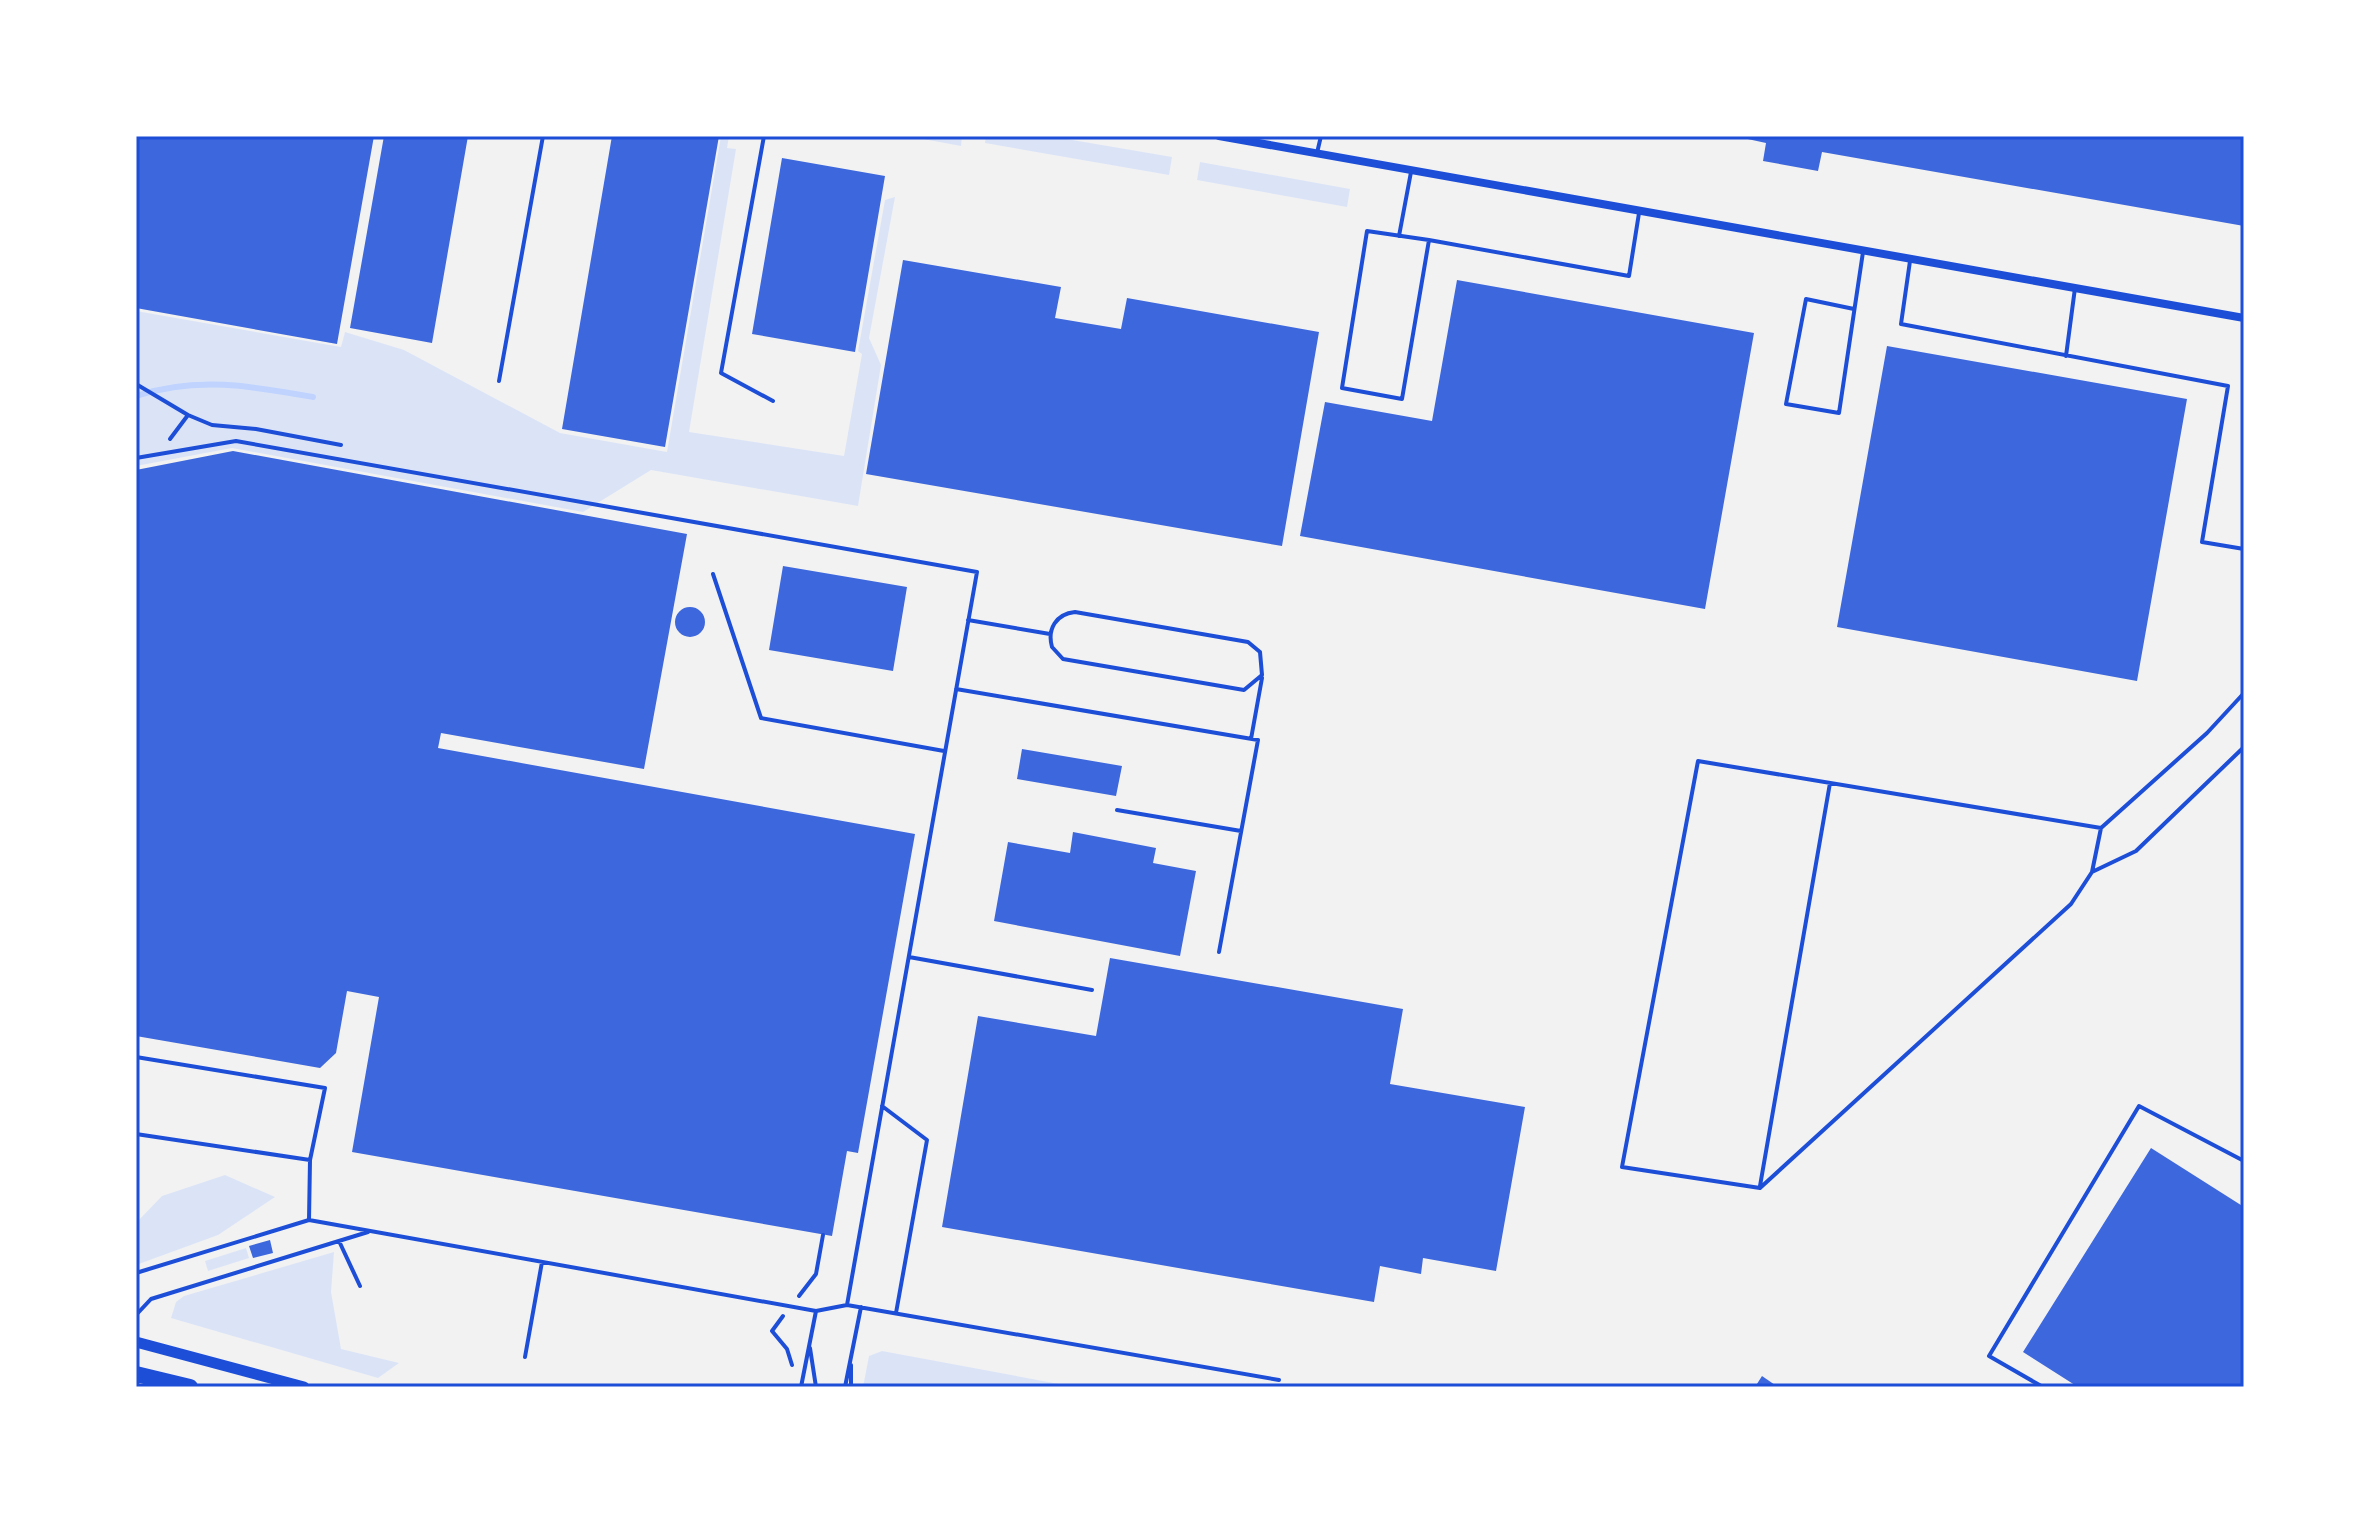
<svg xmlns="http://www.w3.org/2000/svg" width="2380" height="1523" font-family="'Titillium Web',sans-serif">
  <rect width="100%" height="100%" fill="#f2f2f2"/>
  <path fill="#dbe4f7" d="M721,136H729L727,148L736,149L689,432L844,456L862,354L858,351L885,200L895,197L869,338L881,365L858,506L651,470L583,512L232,448L136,466V311L341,347L345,332L404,350L560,433L667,452Z
    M907,136H962L961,146Z
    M986,136H1049L1172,157L1169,175L985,143Z
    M1200,162L1350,189L1347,207L1197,180Z
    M225,1175L275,1197L218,1235L136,1265V1223L162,1196Z
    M246,1248L249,1258L208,1271L205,1261Z
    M334,1252L331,1292L341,1349L399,1363L378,1378L171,1318L176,1302L184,1296Z
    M882,1351L1075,1387H863L869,1356Z"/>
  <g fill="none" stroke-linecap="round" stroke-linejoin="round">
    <path stroke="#bfd3fe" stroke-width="6" d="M136,396C197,376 252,386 313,397"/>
  </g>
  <path fill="#3d67dc" d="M136,136H374L337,344L136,308Z
    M384,136H468L432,343L350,328Z
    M612,136H719L665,447L562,429Z
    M1734,136H2244V226L1822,152L1818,171L1763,161L1766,143Z
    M782,158L885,176L855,352L752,334Z
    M903,260L1061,287L1055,318L1121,329L1127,298L1319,332L1282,546L866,474Z
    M1457,280L1754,333L1705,609L1300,536L1325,402L1432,421Z
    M1887,346L2187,399L2137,681L1837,627Z
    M233,451L687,534L644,769L441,733L438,748L915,834L858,1153L847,1151L832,1236L352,1152L379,997L347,991L336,1053L320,1068L136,1036V470Z
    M783,566L907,587L893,671L769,650Z
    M675 622a15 15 0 1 1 30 0a15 15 0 1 1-30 0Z
    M1022,749L1122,766L1116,796L1017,779Z
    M1073,832L1156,848L1153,863L1196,871L1180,956L994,921L1008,842L1070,853Z
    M1110,958L1403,1009L1390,1084L1525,1107L1496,1271L1423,1258L1421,1274L1380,1266L1374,1302L942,1227L978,1016L1096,1036Z
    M2151,1148L2244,1207V1387H2078L2023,1352Z
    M270,1240L273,1253L253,1258L249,1246Z
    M1762,1376L1778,1387H1755Z"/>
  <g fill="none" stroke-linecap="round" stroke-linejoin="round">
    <path stroke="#1d4ed8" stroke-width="4" d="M136,384L188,415L212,425L256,429L341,445
      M170,439L188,415
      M799,1296L816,1274L823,1235
      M783,1316L772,1331L787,1349L792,1365"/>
    <path stroke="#1d4ed8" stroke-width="4" d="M764,136L721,373L773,401
      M1317,153L1321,136
      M1399,236L1411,172
      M1429,240L1367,231L1342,388L1402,399L1429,240L1629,276L1639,213
      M1910,261L1901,324L2228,386L2202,542L2244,549
      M1854,309L1806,299L1786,404L1839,413L1863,252
      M2066,356L2075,288
      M499,381L543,136
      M136,458L236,441L977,572L847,1305
      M713,574L761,718L944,751
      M1075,612L1248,642L1260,652L1262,675L1244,690L1063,659L1052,647C1047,629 1056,614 1075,612Z
      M968,620L1050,634
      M956,689L1258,740L1219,952
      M1251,739L1262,678
      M1117,810L1241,831
      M2101,828L1698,761L1622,1167L1760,1188L2071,904L2092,872L2101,828L2207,733L2244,693
      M2092,872L2136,851L2244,747
      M909,957L1092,990
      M136,1057L325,1088L310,1160L309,1220
      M882,1106L927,1140L896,1313
      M136,1134L310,1160
      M1760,1186L1830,783
      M339,1241L360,1286
      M136,1273L309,1220L816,1311L847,1305L1279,1380
      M136,1315L151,1299L368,1232
      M810,1348L816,1387
      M525,1357L542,1262
      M801,1387L816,1311
      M845,1387L861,1307
      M851,1387V1365
      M2043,1387L1989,1356L2139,1106L2244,1161"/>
    <path stroke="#1d4ed8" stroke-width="8" d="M1219,136L2244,318"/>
    <path stroke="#1d4ed8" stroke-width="11" d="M136,1342L304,1387"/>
    <path stroke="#1d4ed8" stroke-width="16" d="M136,1374L190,1387"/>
  </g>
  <rect width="2380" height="1523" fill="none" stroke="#ffffff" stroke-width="276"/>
  <rect x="138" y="138" width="2104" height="1247" fill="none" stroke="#1d4ed8" stroke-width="3"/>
</svg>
